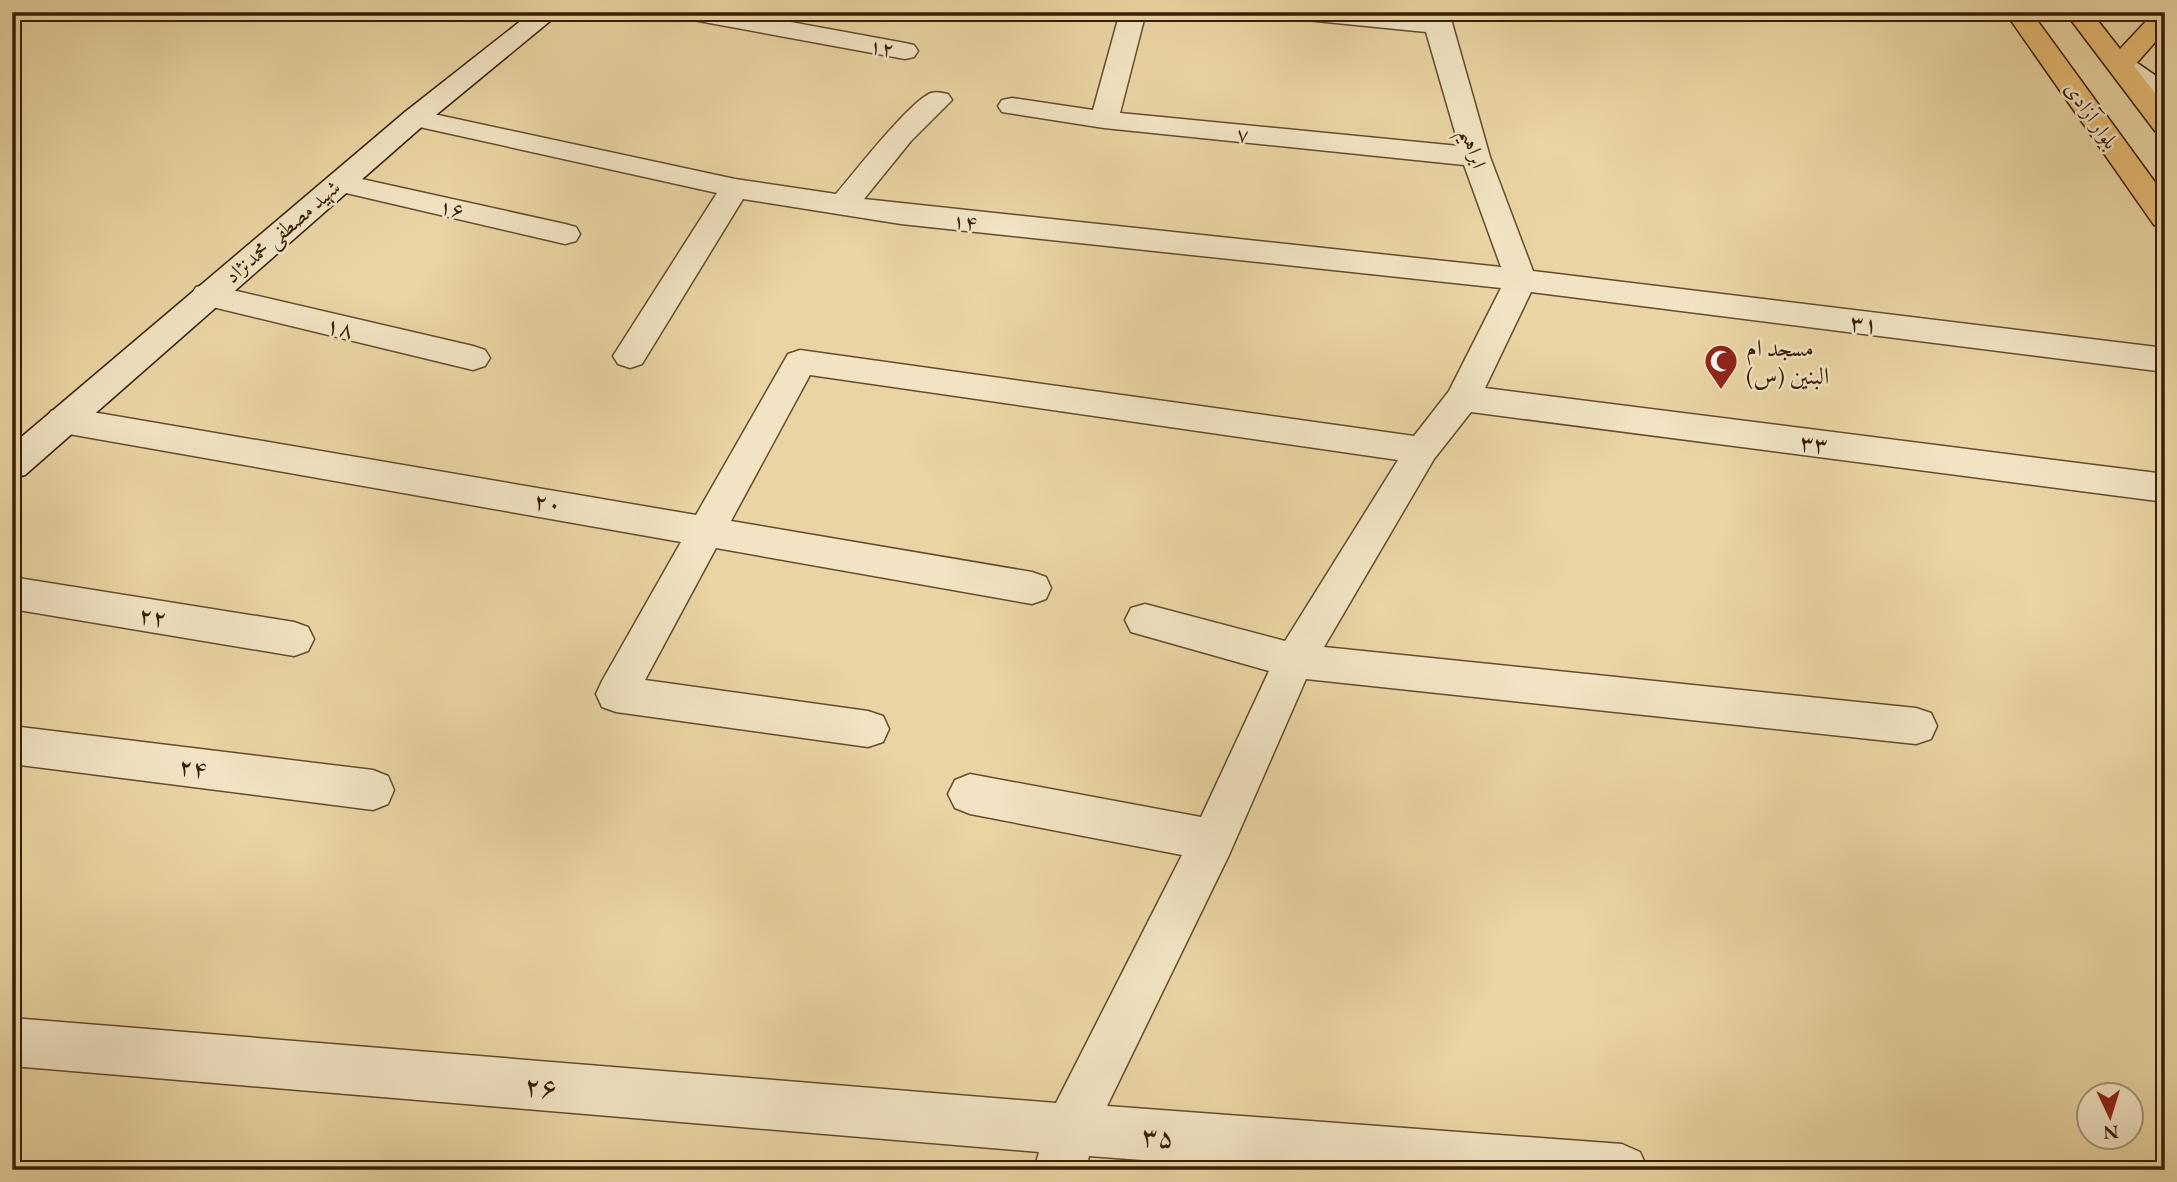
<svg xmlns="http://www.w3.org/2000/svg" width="2177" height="1182" font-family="'EB Garamond',Amiri,serif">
  <rect width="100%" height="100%" fill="#ead4a3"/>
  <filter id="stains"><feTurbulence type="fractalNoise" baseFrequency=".00286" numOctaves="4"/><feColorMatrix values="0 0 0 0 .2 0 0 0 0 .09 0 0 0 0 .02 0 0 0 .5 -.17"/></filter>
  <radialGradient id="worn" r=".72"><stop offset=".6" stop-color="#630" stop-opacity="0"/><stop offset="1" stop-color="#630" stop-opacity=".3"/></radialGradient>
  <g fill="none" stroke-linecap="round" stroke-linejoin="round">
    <defs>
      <path id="street" d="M680,12H736L905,43L914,45L918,51L914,57L905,59L693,20L684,17Z
        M1120,12H1146L1120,113L1459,146L1426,32L1306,20L1297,17L1293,12H1386L1424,16L1423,12H1449L1490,157L1533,271L2165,348V372L1531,292L1485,388L2165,474V502L1471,412L1434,459L1324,647L1916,708L1931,713L1937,726L1931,739L1916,744L1306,679L1229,855L1107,1106L1622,1144L1640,1152L1648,1170H1276L1089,1156L1086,1170H1034L1039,1152L12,1066V1018L1056,1103L1182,855L970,814L955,808L948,794L955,780L970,774L1201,817L1269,671L1131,632L1125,620L1131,608L1145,604L1285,641L1398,460L810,375L731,521L1032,572L1046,577L1051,588L1046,599L1032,604L716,548L645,680L868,711L883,716L889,729L883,742L868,747L616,712L602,707L596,694L602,681L681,542L63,433L51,429L46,420L51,411L63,407L696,515L788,354L800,350L1414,436L1449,391L1501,288L901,224L743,199L642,364L630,368L618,364L613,356L717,193L415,126L405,124L401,118L405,112L415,110L735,179L836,194C854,173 909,102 931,93C937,91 942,93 948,94L952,100L911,141L864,199L1501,267L1464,165L1104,128L1002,112L998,106L1002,100L1012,98L1093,110Z
        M1814,12H1840L1842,15L1838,20H1820Z
        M339,174L565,224L576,227L580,234L576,241L565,244L329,189L324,183L329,177Z
        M207,284L473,346L485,350L490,358L485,366L473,370L196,303L191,295L196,287Z
        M12,577L294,622L308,627L314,639L308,651L294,656L12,609Z
        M12,726L373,770L388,776L394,790L388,804L373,810L12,764Z"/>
      <path id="secondary" d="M532,12H561L425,124L25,475L12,478V445L405,112Z
        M2121,56L2130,58L2165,82V102L2155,100L2112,70L2108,64L2112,58Z"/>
      <path id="primary" d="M2005,12H2031L2165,196V228L2154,225Z
        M2065,12H2091L2120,49L2149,18L2165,12V31L2134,66L2165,106V133L2155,131Z"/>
    </defs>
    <use href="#street" stroke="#644c2c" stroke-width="3"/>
    <use href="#secondary" stroke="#371e04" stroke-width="3"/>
    <use href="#primary" stroke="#371e04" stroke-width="3"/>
    <use href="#street" fill="#f1e3c3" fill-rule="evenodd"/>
    <use href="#secondary" fill="#f1e3c3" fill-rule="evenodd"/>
    <use href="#primary" fill="#e5ba72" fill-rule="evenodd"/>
  </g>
  <defs>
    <symbol id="mosque-pin" viewBox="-11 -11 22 30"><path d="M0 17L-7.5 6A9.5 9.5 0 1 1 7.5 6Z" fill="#8f2418" stroke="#f1e3c3"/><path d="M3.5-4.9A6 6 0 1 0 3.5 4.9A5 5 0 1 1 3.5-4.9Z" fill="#fff"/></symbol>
  </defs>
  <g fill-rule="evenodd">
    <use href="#mosque-pin" x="1702" y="342" width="38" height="52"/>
  </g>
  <g text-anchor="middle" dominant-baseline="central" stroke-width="5" stroke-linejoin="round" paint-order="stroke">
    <g font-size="21" fill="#371e04" stroke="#f1e3c3">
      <text transform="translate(882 47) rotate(10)">۱۲</text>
      <text transform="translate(2092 115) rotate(55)">بلوار آزادی</text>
      <text transform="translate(1243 134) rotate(6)">۷</text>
      <text transform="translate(1474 148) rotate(72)">ابراهیم</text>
      <text transform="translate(452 208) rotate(13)">۱۶</text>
      <text transform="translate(965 221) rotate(6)">۱۴</text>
      <text transform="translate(282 231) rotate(-41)">شهید مصطفی محمدنژاد</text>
    </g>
    <g font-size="24" fill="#371e04" stroke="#f1e3c3">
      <text transform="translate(1864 323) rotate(7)">۳۱</text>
      <text transform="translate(340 327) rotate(13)">۱۸</text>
      <text transform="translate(1814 443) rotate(7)">۳۳</text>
      <text transform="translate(548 502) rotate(10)">۲۰</text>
      <text transform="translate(153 616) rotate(9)">۲۲</text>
      <text transform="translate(193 767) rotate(7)">۲۴</text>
    </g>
    <g font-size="24" fill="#371e04" stroke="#f1e3c3" text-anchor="start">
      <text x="1746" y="347">مسجد ام<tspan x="1746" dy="28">البنین (س)</tspan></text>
    </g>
    <g font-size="28" fill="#371e04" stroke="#f1e3c3">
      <text transform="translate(541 1086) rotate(5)">۲۶</text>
      <text transform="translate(1158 1136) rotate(4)">۳۵</text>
    </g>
  </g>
  <rect width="2177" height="1182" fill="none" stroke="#ead4a3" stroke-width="42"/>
  <rect x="14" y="14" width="2149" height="1154" fill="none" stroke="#371e04" stroke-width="3.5"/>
  <rect x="21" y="21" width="2135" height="1140" fill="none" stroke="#371e04" stroke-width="2"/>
  <g transform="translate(2110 1116) rotate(176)"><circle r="33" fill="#f1e3c3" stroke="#a79477" stroke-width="2"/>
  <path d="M0-5L12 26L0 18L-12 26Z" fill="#8f2418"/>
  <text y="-10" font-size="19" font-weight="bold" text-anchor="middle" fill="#371e04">N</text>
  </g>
  <rect width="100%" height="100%" filter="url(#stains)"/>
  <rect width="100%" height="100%" fill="url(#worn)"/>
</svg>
